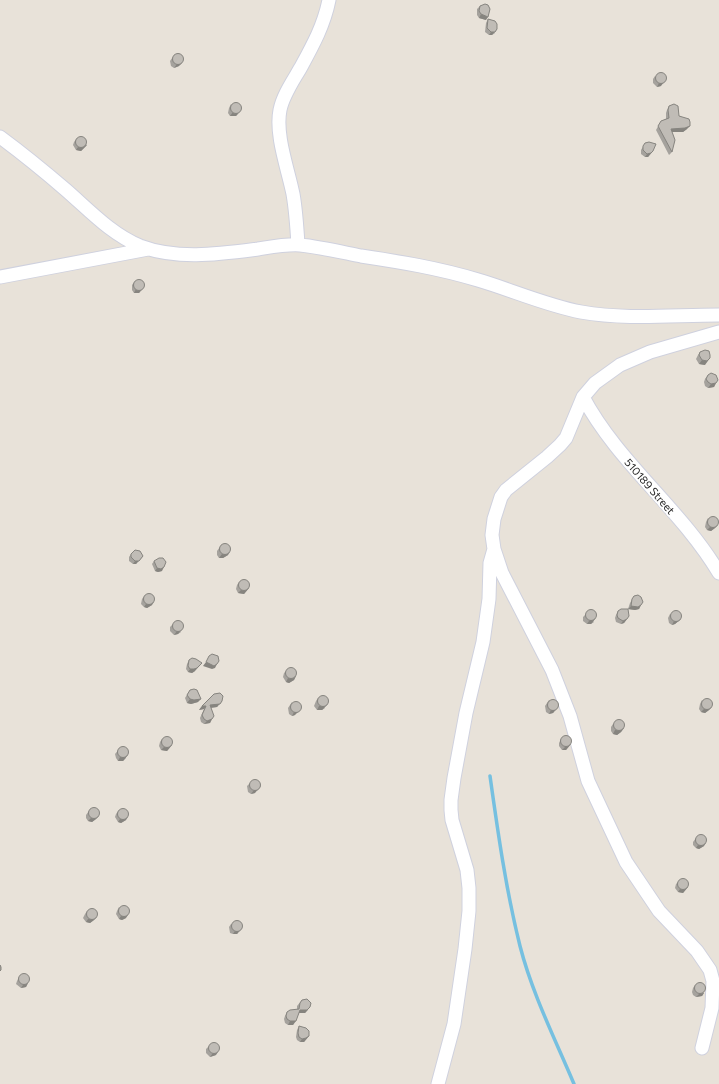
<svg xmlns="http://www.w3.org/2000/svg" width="719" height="1084" font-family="Commissioner,sans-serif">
  <rect width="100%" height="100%" fill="#e8e2d9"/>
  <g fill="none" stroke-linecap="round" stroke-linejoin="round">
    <path stroke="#76c0e0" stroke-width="3.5" d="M490,776C498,833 506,890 520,946C532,993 555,1039 574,1084"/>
    <defs>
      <path id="minor" d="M0,137C23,154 45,172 66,190C89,210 111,234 140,246C177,260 219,254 258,249C271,247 287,244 300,245C320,247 341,252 361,256C401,262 438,268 478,280C512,290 545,305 581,312C626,320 673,315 719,315
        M298,245C297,228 296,211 293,194C288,169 275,135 280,110C283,95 293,81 301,67C313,45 324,25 329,0
        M0,277L148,249
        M583,397C618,463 681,509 719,573
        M702,1048L712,1008L713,981L710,970L697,951L659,911L626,862L588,781L570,716L552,670L502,573L494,549L492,535L494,519L501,497L506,490L547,457L560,445L566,438L583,397L595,383L620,365L650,352L719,332
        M438,1084L454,1024L465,949L469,911V888L467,870L452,820L451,810V800L454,778L466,713L483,642L489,599L490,563L494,549"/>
    </defs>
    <use href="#minor" stroke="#cfd1de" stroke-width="15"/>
    <use href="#minor" stroke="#fff" stroke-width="13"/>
  </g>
  <path fill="#a5a29d" d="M480,6L486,20L479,18L477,15V9Z
    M488,19L495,33L492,35H489L485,32L486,23Z
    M175,54L179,66L174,68L171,66L170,61Z
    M655,76L661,86L657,87L653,83V79Z
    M231,104L238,114L236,116H230L228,113L229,108Z
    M669,106L679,116L687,129L683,132H672V152L669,155L656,130L661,121L666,119V113L667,110Z
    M77,138L87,145L81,151L76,150L73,145L74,142Z
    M645,143L653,151L648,157H645L641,154V150Z
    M135,281L144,287L139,293H134L132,290V285Z
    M700,352L705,365L699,364L696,359L698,355Z
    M708,375L716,383L714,387L708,388L705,386L704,382L705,379Z
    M708,518L715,528L711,531L707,530L705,527L706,522Z
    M222,544L228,555L223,558H219L217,555V551Z
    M131,554L143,556L136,564H133L129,561V557Z
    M154,561L162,571L158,572L155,571L152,564Z
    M239,582L249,588L244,594L238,593L236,589L237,585Z
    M145,595L152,605L147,608L144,607L141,604L142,599Z
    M634,596L641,605L639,609L635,610L628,609L627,619L624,623L621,624L616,622L615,618L616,615L618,611L628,609L630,603Z
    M586,614L594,622L591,624H587L583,621V617Z
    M670,614L681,619L675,624L672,625L669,623L668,618Z
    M173,624L181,632L178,634L174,635L170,631V627Z
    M189,660L195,671L192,673L188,672L186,669L187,664Z
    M287,670L296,676L294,680L289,683L286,682L283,677L284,673Z
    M190,690L198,702L191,704L187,703L185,698Z
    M318,698L325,708L322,710H317L314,706L316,701Z
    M549,700L558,707L553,713L549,714L546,712L545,706Z
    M702,700L709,710L705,713L701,712L699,709L700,704Z
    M222,701L217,707L211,708L212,719L210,723L204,724L201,722L200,718L204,709L199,710L202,706Z
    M292,702L295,715L292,716L289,714L288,708Z
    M613,724L624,728L621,732L617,735L613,734L611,731V727Z
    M162,739L172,745L167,751L161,750L159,746L160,742Z
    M561,739L571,744L566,750H562L559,746V743Z
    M120,748L126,758L123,761H118L116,758L115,754Z
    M250,783L255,793L251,794L248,792L247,786Z
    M91,808L96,819L92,822L88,821L86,818V815Z
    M119,810L126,820L121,823L118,822L115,817L116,814Z
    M696,838L704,846L699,849L696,848L693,845V842Z
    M679,881L688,887L683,893L678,892L675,888L676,884Z
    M119,907L126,918L122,920L119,919L116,914L117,911Z
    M87,911L94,920L90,923L86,922L83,918L85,914Z
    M231,924L242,928L237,934H233L230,933L229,927Z
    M19,977L28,983L26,987L21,988L16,984L17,981Z
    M695,985L704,993L702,996L696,997L693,995L692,992L693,988Z
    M302,1000L308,1010L305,1013H299L293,1025H288L285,1023L284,1019L285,1016L287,1012L297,1010V1006Z
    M299,1026L309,1036L304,1042H300L297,1040L296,1037L297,1030Z
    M209,1046L216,1055L210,1057L206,1053V1049Z"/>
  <path fill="#86847f" d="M481,14L488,17L486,20L479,18Z
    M497,29L492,35H489L491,32Z
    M182,63L179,66L174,68L177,64Z
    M664,82L661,86L657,87L659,83Z
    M241,110L236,116H230L233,112Z
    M690,126L687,129L683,132H669L671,129Z
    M87,145L81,151L76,150L78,147Z
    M653,151L648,157H645L647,154Z
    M144,287L139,293H134L136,289Z
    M710,358L705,365L699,364L702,360Z
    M716,383L714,387L708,388L711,384Z
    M718,525L715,528L711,531L707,530L710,527Z
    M230,552L228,555L223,558H219L222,554Z
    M143,556L136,564H133L135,561Z
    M164,567L162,571L158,572L155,571L157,568Z
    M249,588L244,594L238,593L241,590Z
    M154,602L152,605L147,608L144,607L146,604Z
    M641,605L639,609L635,610L628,609L631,606Z
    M596,618L591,624H587L589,621Z
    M627,619L624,623L621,624L623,621Z
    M681,619L675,624L672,625L674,621Z
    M183,628L178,634L174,635L177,631Z
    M206,662L217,664L215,668L212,669L203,666Z
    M202,663L195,671L192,673L188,672L190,669Z
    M296,676L294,680L289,683L286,682L288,678Z
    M190,699H201L198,702L191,704L187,703Z
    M222,701L217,707L208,708L210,705Z
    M328,704L322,710H317L319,706Z
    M202,706H206L204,709L199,710Z
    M558,707L553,713L549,714L551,710Z
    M712,707L709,710L705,713L701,712L704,709Z
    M299,711L295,715L292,716L294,712Z
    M212,719L210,723L204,724L207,721Z
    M624,728L621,732L617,735L613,734L615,730Z
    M571,744L566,750H562L565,747Z
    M172,745L167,751L161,750L164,747Z
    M128,755L123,761H118L120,757Z
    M261,786L255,793L251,794L254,790Z
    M99,816L96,819L92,822L88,821L91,818Z
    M128,817L126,820L121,823L118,822L120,819Z
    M706,843L704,846L699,849L696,848L698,845Z
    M688,887L683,893L678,892L680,889Z
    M128,915L126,918L122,920L119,919L121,916Z
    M97,917L94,920L90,923L86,922L88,919Z
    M242,928L237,934H233L235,931Z
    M28,983L26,987L21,988L23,985Z
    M704,993L702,996L696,997L699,994Z
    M310,1007L305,1013H297L300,1010Z
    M290,1021H296L293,1025H288Z
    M309,1036L304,1042H300L302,1039Z
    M218,1052L216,1055L210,1057L213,1053Z"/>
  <path fill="#c0bcb6" stroke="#86847f" d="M485,4L488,5L490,9L488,17L481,14L479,11L480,6Z
    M488,19L495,21L497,24V29L495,32H491L487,28Z
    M172.5 59a5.5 5.5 0 1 1 11 0a5.5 5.5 0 1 1-11 0Z
    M655.5 78a5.5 5.5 0 1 1 11 0a5.5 5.5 0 1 1-11 0Z
    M230.5 108a5.5 5.5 0 1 1 11 0a5.5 5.5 0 1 1-11 0Z
    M674,104L678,106L679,116L689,119L690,122V126L685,128L671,129L675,140L672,152L658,126L661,121L669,118L668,110L669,106Z
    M75.5 142a5.5 5.5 0 1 1 11 0a5.5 5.5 0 1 1-11 0Z
    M649,142L656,144L653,151L651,153L647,154L643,150V146L645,143Z
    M133.5 285a5.5 5.5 0 1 1 11 0a5.5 5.5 0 1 1-11 0Z
    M705,350L709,351L710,355V358L707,361L702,360L699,355L700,352Z
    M711,373L716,375L718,380L716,383L711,384L708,382L706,379L708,375Z
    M707.5 522a5.5 5.5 0 1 1 11 0a5.5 5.5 0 1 1-11 0Z
    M219.5 549a5.5 5.5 0 1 1 11 0a5.5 5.5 0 1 1-11 0Z
    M135,550L140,551L143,556L139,561H135L131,557V554Z
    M159,558H163L166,562L164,567L161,569L157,568L154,561Z
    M238.5 585a5.5 5.5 0 1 1 11 0a5.5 5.5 0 1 1-11 0Z
    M143.5 599a5.5 5.5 0 1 1 11 0a5.5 5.5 0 1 1-11 0Z
    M638,595L641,597L643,602L641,605L638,607L631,606L632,599L634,596Z
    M621,609H628L629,616L627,619L623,621L618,618L617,615L618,611Z
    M585.5 615a5.5 5.5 0 1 1 11 0a5.5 5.5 0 1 1-11 0Z
    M670.5 616a5.5 5.5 0 1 1 11 0a5.5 5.5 0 1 1-11 0Z
    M172.5 626a5.5 5.5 0 1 1 11 0a5.5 5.5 0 1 1-11 0Z
    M212,654L218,656L219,661L217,664L214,666L206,662L209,656Z
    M192,658L196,659L202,663L197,668L194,669H190L188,666L189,660Z
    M285.5 673a5.5 5.5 0 1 1 11 0a5.5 5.5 0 1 1-11 0Z
    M194,689L197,690L201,699L194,700L190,699L187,695L190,690Z
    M220,693L223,696L222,701L220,704L210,705L214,716L212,719L207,721L204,719L202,715L206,706H202L214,694Z
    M317.5 701a5.5 5.5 0 1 1 11 0a5.5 5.5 0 1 1-11 0Z
    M701.5 704a5.5 5.5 0 1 1 11 0a5.5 5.5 0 1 1-11 0Z
    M547.5 705a5.5 5.5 0 1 1 11 0a5.5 5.5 0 1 1-11 0Z
    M290.5 707a5.5 5.5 0 1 1 11 0a5.5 5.5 0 1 1-11 0Z
    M613.5 725a5.5 5.5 0 1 1 11 0a5.5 5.5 0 1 1-11 0Z
    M560.5 741a5.5 5.5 0 1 1 11 0a5.5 5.5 0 1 1-11 0Z
    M161.5 742a5.5 5.5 0 1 1 11 0a5.5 5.5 0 1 1-11 0Z
    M117.5 752a5.5 5.5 0 1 1 11 0a5.5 5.5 0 1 1-11 0Z
    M249.5 785a5.5 5.5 0 1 1 11 0a5.5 5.5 0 1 1-11 0Z
    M88.5 813a5.5 5.5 0 1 1 11 0a5.5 5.5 0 1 1-11 0Z
    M117.5 814a5.5 5.5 0 1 1 11 0a5.5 5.5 0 1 1-11 0Z
    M695.5 840a5.5 5.5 0 1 1 11 0a5.5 5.5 0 1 1-11 0Z
    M677.5 884a5.5 5.5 0 1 1 11 0a5.5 5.5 0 1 1-11 0Z
    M118.5 911a5.5 5.5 0 1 1 11 0a5.5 5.5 0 1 1-11 0Z
    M86.5 914a5.5 5.5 0 1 1 11 0a5.5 5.5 0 1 1-11 0Z
    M231.5 926a5.5 5.5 0 1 1 11 0a5.5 5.5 0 1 1-11 0Z
    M0,965L1,967V970L0,971Z
    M18.5 979a5.5 5.5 0 1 1 11 0a5.5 5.5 0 1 1-11 0Z
    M694.5 988a5.5 5.5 0 1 1 11 0a5.5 5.5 0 1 1-11 0Z
    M307,999L311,1003L310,1007L307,1010H300L296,1021H290L287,1019L286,1016L287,1012L290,1010L299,1009L300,1003L302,1000Z
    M299,1026L306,1028L309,1031V1036L306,1038L302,1039L299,1037L298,1033Z
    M208.5 1048a5.5 5.5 0 1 1 11 0a5.5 5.5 0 1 1-11 0Z"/>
  <g text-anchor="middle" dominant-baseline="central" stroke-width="3.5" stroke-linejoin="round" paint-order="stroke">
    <g font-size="11" fill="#272727" stroke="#fff">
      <text transform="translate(650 486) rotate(49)">510189 Street</text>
    </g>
  </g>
</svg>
